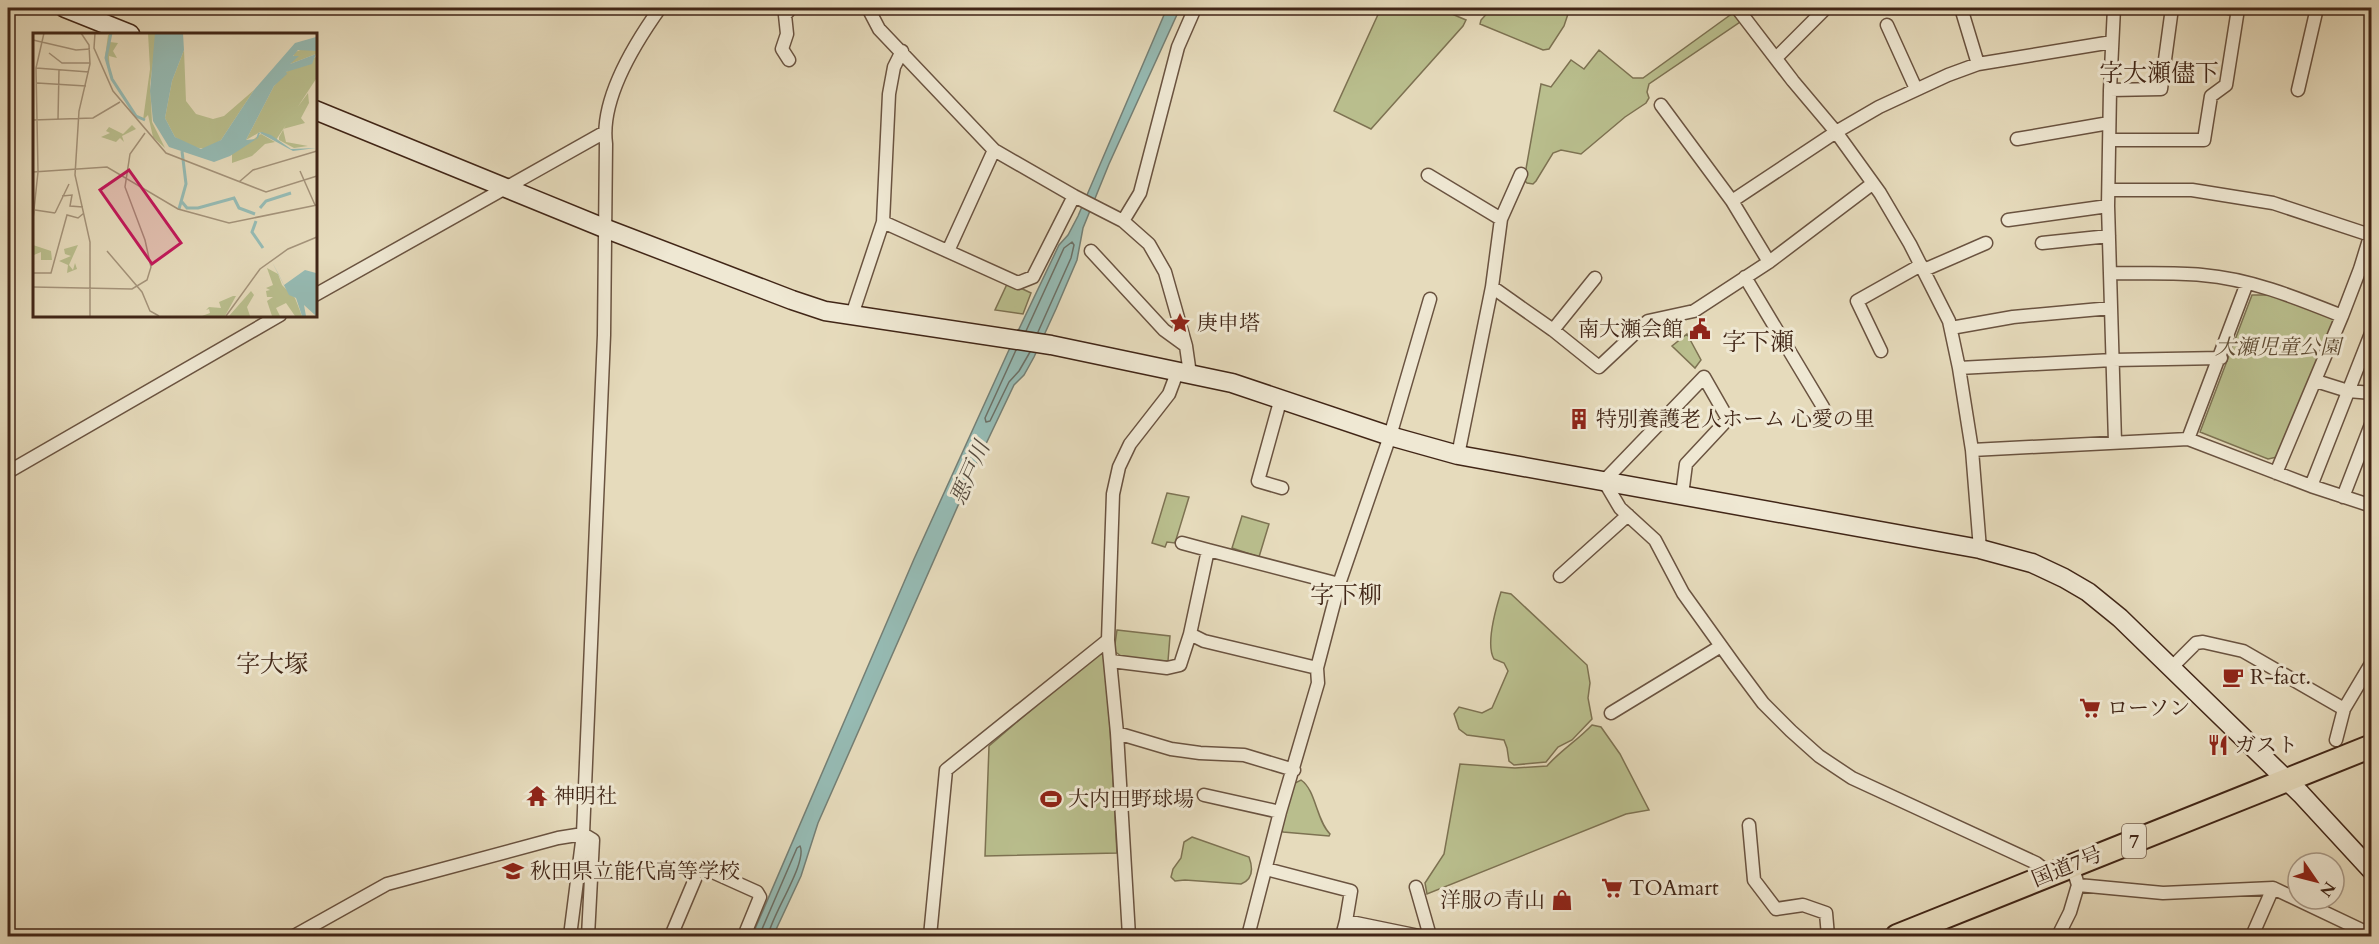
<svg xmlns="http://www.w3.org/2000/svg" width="2379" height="944" font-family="Cardo,'Noto Serif JP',serif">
  <rect width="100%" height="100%" fill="#e6dbbc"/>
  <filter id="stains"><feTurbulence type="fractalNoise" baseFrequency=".00333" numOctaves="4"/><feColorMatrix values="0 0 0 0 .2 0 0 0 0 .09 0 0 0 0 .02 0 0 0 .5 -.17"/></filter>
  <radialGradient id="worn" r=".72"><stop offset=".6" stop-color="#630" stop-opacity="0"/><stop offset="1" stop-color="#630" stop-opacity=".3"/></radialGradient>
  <path fill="#b9be8d" stroke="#7d7252" stroke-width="1.5" d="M1381,8H1438L1466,20L1463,26L1371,129L1334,111Z
    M1492,8H1570L1564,26L1549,49L1543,50L1480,24L1481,20Z
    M1733,13L1740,22L1649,84L1647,92L1649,98L1646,103L1625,117L1581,154L1561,150L1553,153L1536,181L1533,184L1527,183L1524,180L1541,84L1551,87L1571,60L1584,69L1599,50L1633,78H1643Z
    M1008,282L1031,293L1023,314L995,310Z
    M2252,295H2272L2336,318L2277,457L2268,459L2200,432Z
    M1687,334L1701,360L1695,368L1672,346Z
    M1167,493L1189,497L1175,543L1167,542L1165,547L1152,543Z
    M1242,516L1269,524L1259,557L1232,548Z
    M1501,592L1511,594L1587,665L1590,683L1588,698L1592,719L1572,740L1558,747L1546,762L1514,765L1509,761L1507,748L1504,740L1467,735L1459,729L1454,714L1459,707L1482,713L1492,708L1508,671L1504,663L1494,659C1485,644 1496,608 1501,592Z
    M1117,630L1170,636L1168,661L1124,658L1114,651Z
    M1103,648L1107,673L1117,853L985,856L989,746Z
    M1592,725L1601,727L1620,754L1649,810L1626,814L1427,894L1425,883L1444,854L1460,764L1515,768L1547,766C1561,750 1578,740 1592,725Z
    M1301,780C1316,790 1316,820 1330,834L1329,836L1283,832L1281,829L1293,784Z
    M1192,837L1249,857C1253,868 1254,879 1241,884L1185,880L1175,881L1171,877L1173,869L1181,858L1184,842Z"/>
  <path fill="#96bbb4" stroke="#747f75" stroke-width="1.5" d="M1167,8H1180L1109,164L1083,228L1077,260L1056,309L1034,357L1024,375L1014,385L975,467L818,823L801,876L773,936H752L914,559L1008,352L1059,245L1068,235L1078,216Z"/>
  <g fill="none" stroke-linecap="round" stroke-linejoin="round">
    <path stroke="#6c7066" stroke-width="1.5" d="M1026,331L1064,248L1072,242L1074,245L1071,258L1038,332
      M1016,350L985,418L986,422L990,421L1009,382L1019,371L1030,352
      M759,936L797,848L800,846C808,862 771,916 768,936"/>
    <defs>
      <path id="street" d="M868,8L879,29L994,150L1074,196L1123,221L1149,244L1165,272L1186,346L1190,374
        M1737,8L1793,81L1836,132L1880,193L1910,244L1949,321L1959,368L1972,450L1980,549
        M1961,8L1978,64
        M2114,8L2110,90L2108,206L2115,442
        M1887,25L1916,89
        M902,51L894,67L889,94L883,222L1018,283L1033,277L1074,196
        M1776,58L1826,8
        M789,60L782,49L787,34L785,15L791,8
        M2110,90L2161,89L2172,8
        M2298,90L2317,8
        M1661,105L1732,201L1769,262
        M2017,139L2109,123
        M2110,140H2204L2211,96L2226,85L2238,9L2229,8
        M1428,175L1501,219
        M2110,190H2192L2273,203L2370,235
        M1732,201L1836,132L1879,107L1948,75L1978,64L2112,42
        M2008,220L2108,206
        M1123,221L1140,193L1178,47L1195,8
        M2042,243L2109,236
        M948,251L994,150
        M1091,251L1164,330L1186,346
        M1924,270L1986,243
        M2110,273C2141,274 2172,272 2202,275C2251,279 2297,298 2342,316
        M1745,277L1823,407
        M1492,287L1553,330L1599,367L1648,321L1694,311L1769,262L1872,184
        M315,295L605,132
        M852,315L883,222
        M1951,328L2013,317L2111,308
        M1553,330L1595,278
        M1881,351L1857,301L1921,265
        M1959,368L2113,360L2221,358
        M2316,381L2348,391L2372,393
        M1281,398L1258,481L1282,488
        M2188,439L2247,283
        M1972,450L2188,439L2311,486L2372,506
        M1458,455L1492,287L1501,219L1521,174
        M8,472L280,315
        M2276,473L2342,316L2360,269L2372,230
        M2311,486L2372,331
        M1682,495L1686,464L1728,419L1704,377L1604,481L1620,508L1655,540L1683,593L1734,664L1763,703L1791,731L1819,756L1852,778L2036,863L2050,874
        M2343,497L2372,422
        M1182,543L1208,550L1190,634
        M1208,550L1339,584
        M1560,576L1628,515
        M1111,661L1167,668L1180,665L1190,634L1204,641L1317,668
        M2171,668L2196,643L2203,642L2243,651L2344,709L2372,662
        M1611,713L1721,646
        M1117,733L1171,749L1200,753L1244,755L1294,770
        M2336,740L2344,709
        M1204,795L1280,812
        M1749,825L1754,880L1776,909L1803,905L1826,913L1828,936
        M2072,865L2078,885L2163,893L2273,888L2372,935
        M1266,869L1351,891L1346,921
        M1416,887L1430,936
        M294,936L387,884L558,838L583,834L593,840L588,936
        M570,936L583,834L604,335L606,144C600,99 635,43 660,8
        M671,936L698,872L708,870L757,892L760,897L744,936
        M930,936L946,770L1108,640
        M1129,936L1117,733L1108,640L1113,494L1119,467L1130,444L1169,394L1178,370
        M1248,936L1280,812L1318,683L1317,668L1339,584L1390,436L1430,299
        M1342,936L1346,921L1419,936
        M2058,936L2070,912L2078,885
        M2252,936L2273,888"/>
      <path id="secondary" d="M65,8L130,34
        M315,110L604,228L792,300L825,311L1051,345L1232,383L1390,436L1458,455L1980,549L2032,563L2064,578L2088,592L2120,618L2301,794L2372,871"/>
      <path id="highway" d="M1897,936L2372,746"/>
    </defs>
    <use href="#street" stroke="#6a5340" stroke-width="15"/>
    <use href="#secondary" stroke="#412617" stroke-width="21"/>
    <use href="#highway" stroke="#412617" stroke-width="26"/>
    <use href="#street" stroke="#efe8d3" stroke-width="12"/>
    <use href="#secondary" stroke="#efe8d3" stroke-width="18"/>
    <use href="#highway" stroke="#e6dbbc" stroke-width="22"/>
  </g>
  <defs>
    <symbol id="sight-bare" viewBox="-9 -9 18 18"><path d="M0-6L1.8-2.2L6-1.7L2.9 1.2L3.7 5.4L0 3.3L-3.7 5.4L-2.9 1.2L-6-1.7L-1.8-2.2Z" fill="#8f2418" stroke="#efe8d3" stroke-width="2.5" paint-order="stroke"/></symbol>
    <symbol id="civic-bare" viewBox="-9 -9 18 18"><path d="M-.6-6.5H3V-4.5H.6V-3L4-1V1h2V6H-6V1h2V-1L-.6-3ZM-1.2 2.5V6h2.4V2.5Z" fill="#8f2418" stroke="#efe8d3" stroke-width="2.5" paint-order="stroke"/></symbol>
    <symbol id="building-bare" viewBox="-9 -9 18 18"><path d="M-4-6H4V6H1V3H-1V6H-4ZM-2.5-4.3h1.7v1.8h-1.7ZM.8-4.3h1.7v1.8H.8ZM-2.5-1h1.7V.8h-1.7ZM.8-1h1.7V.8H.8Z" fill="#8f2418" stroke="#efe8d3" stroke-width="2.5" paint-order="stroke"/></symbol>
    <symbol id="cafe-bare" viewBox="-9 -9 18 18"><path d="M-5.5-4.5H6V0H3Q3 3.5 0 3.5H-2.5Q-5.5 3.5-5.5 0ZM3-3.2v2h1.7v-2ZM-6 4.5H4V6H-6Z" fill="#8f2418" stroke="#efe8d3" stroke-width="2.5" paint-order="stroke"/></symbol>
    <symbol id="supermarket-bare" viewBox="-9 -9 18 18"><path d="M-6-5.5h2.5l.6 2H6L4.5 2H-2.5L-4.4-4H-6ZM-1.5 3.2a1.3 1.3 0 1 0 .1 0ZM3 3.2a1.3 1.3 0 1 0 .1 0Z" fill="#8f2418" stroke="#efe8d3" stroke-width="2.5" paint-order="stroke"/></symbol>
    <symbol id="restaurant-bare" viewBox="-9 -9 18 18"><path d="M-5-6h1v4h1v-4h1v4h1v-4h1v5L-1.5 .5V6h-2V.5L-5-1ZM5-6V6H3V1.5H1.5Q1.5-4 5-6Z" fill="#8f2418" stroke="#efe8d3" stroke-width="2.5" paint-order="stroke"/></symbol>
    <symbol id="temple-bare" viewBox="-9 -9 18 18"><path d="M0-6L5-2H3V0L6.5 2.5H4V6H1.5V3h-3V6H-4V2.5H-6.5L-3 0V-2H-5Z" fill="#8f2418" stroke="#efe8d3" stroke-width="2.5" paint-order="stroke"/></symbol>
    <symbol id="stadium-bare" viewBox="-9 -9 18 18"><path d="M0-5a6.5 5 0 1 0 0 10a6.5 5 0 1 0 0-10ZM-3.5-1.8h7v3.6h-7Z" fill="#8f2418" stroke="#efe8d3" stroke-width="2.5" paint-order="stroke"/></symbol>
    <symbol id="school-bare" viewBox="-9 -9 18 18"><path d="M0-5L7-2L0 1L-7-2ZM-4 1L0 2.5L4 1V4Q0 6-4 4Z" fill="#8f2418" stroke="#efe8d3" stroke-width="2.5" paint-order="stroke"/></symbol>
    <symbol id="shop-bare" viewBox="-9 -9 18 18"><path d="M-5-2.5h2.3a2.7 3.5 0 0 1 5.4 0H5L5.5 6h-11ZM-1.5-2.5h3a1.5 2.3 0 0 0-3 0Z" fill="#8f2418" stroke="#efe8d3" stroke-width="2.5" paint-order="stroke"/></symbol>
  </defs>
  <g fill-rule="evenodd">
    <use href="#sight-bare" x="1165" y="308" width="30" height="30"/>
    <use href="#civic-bare" x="1685" y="314" width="30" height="30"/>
    <use href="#building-bare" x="1564" y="404" width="30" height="30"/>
    <use href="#cafe-bare" x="2218" y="662" width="30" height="30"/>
    <use href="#supermarket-bare" x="2075" y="693" width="30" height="30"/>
    <use href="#restaurant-bare" x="2203" y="730" width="30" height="30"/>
    <use href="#temple-bare" x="522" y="781" width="30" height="30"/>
    <use href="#stadium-bare" x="1036" y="784" width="30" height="30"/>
    <use href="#school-bare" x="498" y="856" width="30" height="30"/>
    <use href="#supermarket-bare" x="1597" y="873" width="30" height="30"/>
    <use href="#shop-bare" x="1547" y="885" width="30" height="30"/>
  </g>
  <g text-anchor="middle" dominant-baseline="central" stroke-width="6" stroke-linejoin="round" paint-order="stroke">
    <rect fill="#efe8d3" stroke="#75604f" stroke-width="1.5" x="2122" y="824" width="24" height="34" rx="4.5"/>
    <g font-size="20" font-weight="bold" fill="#412617">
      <text x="2134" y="841">7</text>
    </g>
    <g font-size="21" fill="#412617" stroke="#efe8d3" text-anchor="start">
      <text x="1197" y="323">庚申塔</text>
      <text x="1683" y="329" text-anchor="end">南大瀬会館</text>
      <text x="1596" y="419">特別養護老人ホーム 心愛の里</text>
      <text x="2250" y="677">R-fact.</text>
      <text x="2107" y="708">ローソン</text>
      <text x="2235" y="745">ガスト</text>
      <text x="554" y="796">神明社</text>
      <text x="1068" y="799">大内田野球場</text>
      <text x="530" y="871">秋田県立能代高等学校</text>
      <text x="1629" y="888">TOAmart</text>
      <text x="1545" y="900" text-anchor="end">洋服の青山</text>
    </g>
    <g font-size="21" font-style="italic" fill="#5f4c34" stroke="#efe8d3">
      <text x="2278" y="347">大瀬児童公園</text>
    </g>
    <g font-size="21" fill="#412617" stroke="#efe8d3">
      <text transform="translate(2067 867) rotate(-22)">国道7号</text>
    </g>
    <g font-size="22" font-style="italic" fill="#564b3e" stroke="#efe8d3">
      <text transform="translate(970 473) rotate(-66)">悪戸川</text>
    </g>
    <g font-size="24" fill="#412617" stroke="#efe8d3">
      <text x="2159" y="73">字大瀬儘下</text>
      <text x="1758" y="342">字下瀬</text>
      <text x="1346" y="595">字下柳</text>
      <text x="272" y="664">字大塚</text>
    </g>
  </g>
  <g transform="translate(33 33)">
    <rect width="284" height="284" fill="#e6dbbc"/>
    <path d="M79,0L77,9L85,10L80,18L84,25L76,23L77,42L72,24L75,2ZM115,0H122L123,8L117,51L119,89L132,115L120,104L115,82L110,87L117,36ZM270,16L283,18V21L257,31L262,19ZM151,17L153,68L163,81L180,86L191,83L221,57L188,107L174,116L158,114L142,104L132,85L139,48ZM283,24V46L243,107L227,99L213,107L241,53L253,39ZM275,60L276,70L268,85L272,90L250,96L253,109L275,113L261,115L246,107V104L258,83ZM99,92L103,96L89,103L91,109L87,105L83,109L68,104L77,100L73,98L76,94L90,101ZM228,101L242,109L232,111L219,123L199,130V121ZM0,212L18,218L19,227H8V219L1,222ZM45,212L36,232L40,237L42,230L44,236L34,240L35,232L26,228L38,223L32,221L31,216ZM234,235L245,241L249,252L262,265L269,283H262L253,270L243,275L247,283H239L234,268L240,264H234L233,258L237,257L233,255L240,252ZM218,258L221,262L214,274L217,283H196ZM200,263H203L192,283H169L177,280L176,276L173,277L176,274L188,275L186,269Z" fill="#b9be8d"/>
    <path d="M122,0H150L151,17L139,48L132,85L142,104L168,116L188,107L221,57L262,10L283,4V18L265,17L260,23H266L257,31L283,21L279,31L253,39L254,41L241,53L213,107L223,106L225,100L229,99L238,102L258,116L283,115L260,118L227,100L225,105L197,123L181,129L136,114L120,88L117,58ZM239,229L245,240L251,252L272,237L283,240V283L271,272L273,283H269L263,265L256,262Z" fill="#96bbb4"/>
    <path fill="none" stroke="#96bbb4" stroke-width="3" d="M78,0L73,25L79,46L103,83L112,87M149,169L154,175H165L201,165L206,175L222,181M227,175L233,168L258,160M146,176L153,151L149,118M223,188L219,199L230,215"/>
    <path fill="none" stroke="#a4937a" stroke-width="1.5" d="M48,0L56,12L57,31L46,78L42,142L57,209V283M62,0L61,15L80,58L133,120L233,159L284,143M0,7L43,17L57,16M16,20L29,30H57M3,35L56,39M4,50L53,53M25,86L26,37M0,87L60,85L87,69M267,138L282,172M0,139L74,134L145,176L196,190L284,172M5,139L3,35L11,0M206,149L220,137L284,118M29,163L39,162L37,173L50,174M2,177L22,180M22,180L36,151M0,186L5,139M74,218L109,259L117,278L126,283M0,240H18L34,182L45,185L51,180M0,254L99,256L114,247L118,234L112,207L92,154L97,121L112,100M193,283L227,236L255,216L284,204"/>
    <path fill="#c2185b" fill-opacity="0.15" stroke="#c2185b" stroke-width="3" d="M96,137L148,210L119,231L67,157Z"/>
    <rect width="284" height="284" fill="none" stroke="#412617" stroke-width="3"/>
  </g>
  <rect width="2379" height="944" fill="none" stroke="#e6dbbc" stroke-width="30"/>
  <rect x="9" y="9" width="2361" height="926" fill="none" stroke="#412617" stroke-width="3"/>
  <rect x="15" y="15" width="2349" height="914" fill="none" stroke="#412617" stroke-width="1.5"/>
  <g transform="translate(2316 881) rotate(125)"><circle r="28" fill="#efe8d3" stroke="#a99a88" stroke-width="1.5"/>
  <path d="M0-4.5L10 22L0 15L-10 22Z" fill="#8f2418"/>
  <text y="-9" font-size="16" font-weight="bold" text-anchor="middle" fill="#412617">N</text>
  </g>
  <rect width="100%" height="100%" filter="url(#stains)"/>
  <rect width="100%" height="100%" fill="url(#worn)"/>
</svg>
